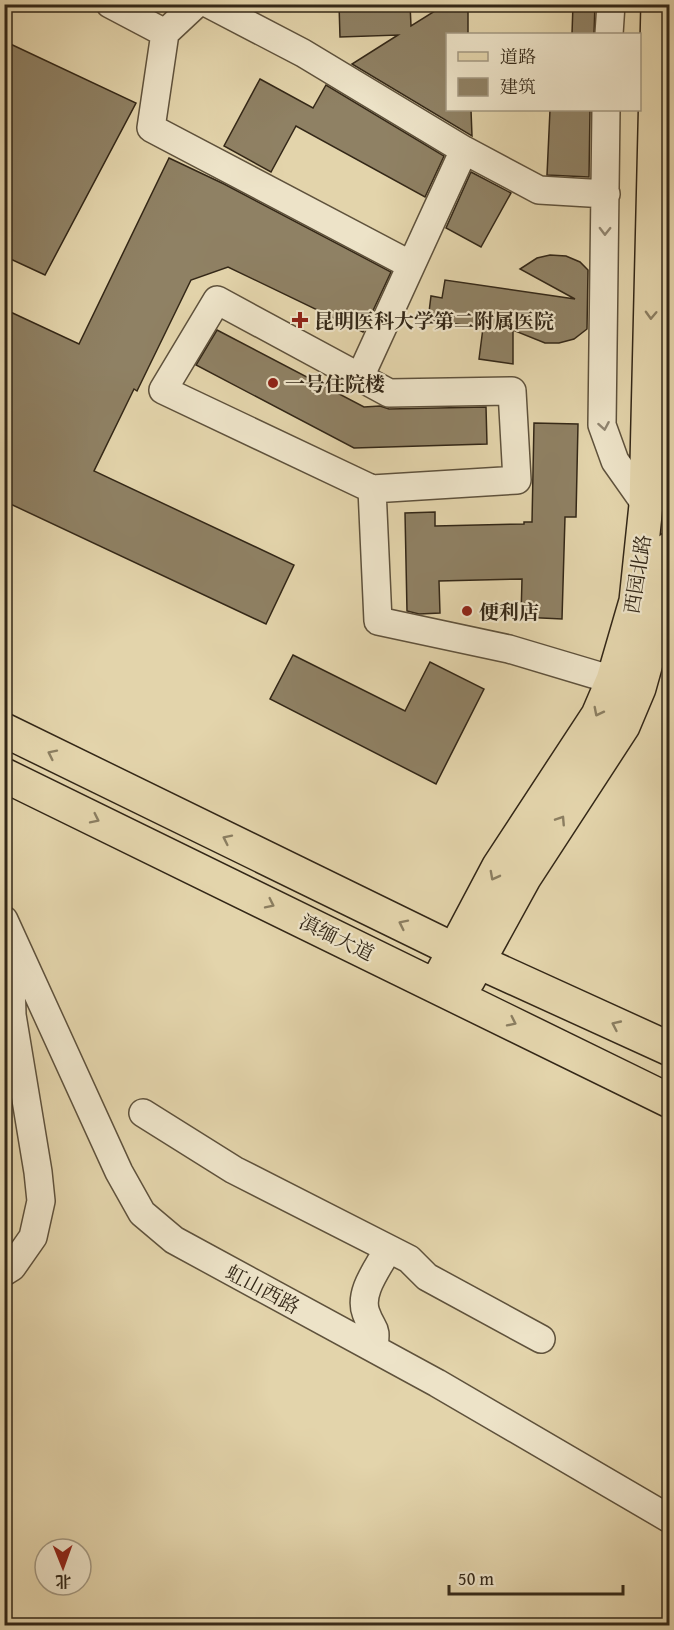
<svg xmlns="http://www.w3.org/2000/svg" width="674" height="1630" font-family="'Gentium Book Plus','Noto Serif SC',serif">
  <rect width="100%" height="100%" fill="#e3d4ab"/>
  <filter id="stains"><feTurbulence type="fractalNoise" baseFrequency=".00333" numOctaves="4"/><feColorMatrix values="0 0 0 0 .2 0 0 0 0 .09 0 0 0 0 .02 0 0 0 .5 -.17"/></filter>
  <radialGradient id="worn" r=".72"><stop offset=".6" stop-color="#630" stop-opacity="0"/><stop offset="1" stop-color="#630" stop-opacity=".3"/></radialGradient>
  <path fill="#8f8164" stroke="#332717" stroke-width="1.5" d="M339,4H410L411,26L446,4H468V34H447V110H471L472,136L352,64L398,35L340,37Z
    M573,4H595L594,34H572Z
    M4,41L136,103L45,275L4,256Z
    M260,79L313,108L326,85L444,156L425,197L296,126L271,172L224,146Z
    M550,110H590L589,177L547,175Z
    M169,158L224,184L391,272L363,332L228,267L191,280L137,391L134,389L94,471L294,565L266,624L4,501V309L79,344Z
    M471,172L511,193L481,247L446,228Z
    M550,255L566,256L580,262L588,270L587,329L574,339L559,343H545L513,330V364L479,359L483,328L428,320L431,296L442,298L445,280L575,299L520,269L537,258Z
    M217,330L364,407L380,406L389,409L486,407L487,444L354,448L196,365Z
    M534,423L578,424L576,517H565L562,619L521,617L522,579L439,581L440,613L419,614L407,611L405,513L435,512V526L524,524V522H532Z
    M293,655L405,711L430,662L484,689L436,784L270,699Z"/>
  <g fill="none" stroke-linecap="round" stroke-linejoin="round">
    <defs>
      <path id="minor" d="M110,4L165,33
        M196,4L165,33L151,128L411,265
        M209,4L303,53L464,150
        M609,34L611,4
        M606,110L602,425L615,461L646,505
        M360,377L464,150L539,190L606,194
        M372,489L517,480L512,391L389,393L217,300L163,390L372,489L378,621L509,649L613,680
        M4,920L119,1172L142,1213L174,1240L437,1383L670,1519
        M143,1113L234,1170L409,1259L427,1277L541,1339
        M4,1272L12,1267L33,1237L41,1201L38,1172L12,1015L10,946
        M374,1348C377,1324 373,1333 366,1313C358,1292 379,1267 388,1249"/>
      <path id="major" d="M4,730L479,962L670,1049
        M4,775L670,1101
        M468,980L524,878L623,726L639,688L662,606L670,549
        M436,985L499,866L598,715L613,680L636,601L646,505L658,4"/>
    </defs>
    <use href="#minor" stroke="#5f523c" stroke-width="30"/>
    <use href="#major" stroke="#332717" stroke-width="36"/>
    <use href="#minor" stroke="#ede3c8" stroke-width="27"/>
    <use href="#major" stroke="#e3d4ab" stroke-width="33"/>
  </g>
  <defs><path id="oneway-chevron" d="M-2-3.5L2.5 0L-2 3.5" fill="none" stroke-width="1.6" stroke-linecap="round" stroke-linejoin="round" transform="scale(1.5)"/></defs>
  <g stroke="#908570">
    <use href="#oneway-chevron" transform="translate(605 231) rotate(91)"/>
    <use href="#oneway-chevron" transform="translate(604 426) rotate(80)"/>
  </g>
  <g stroke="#8b7e61">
    <use href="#oneway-chevron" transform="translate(651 315) rotate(92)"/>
    <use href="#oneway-chevron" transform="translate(598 712) rotate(117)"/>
    <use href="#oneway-chevron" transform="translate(52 754) rotate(-154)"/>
    <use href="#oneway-chevron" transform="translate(95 819) rotate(26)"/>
    <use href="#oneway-chevron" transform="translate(561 820) rotate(-57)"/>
    <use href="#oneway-chevron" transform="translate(227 839) rotate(-154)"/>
    <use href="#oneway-chevron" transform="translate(494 876) rotate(118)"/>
    <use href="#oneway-chevron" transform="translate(270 904) rotate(26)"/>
    <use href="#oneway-chevron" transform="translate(403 924) rotate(-154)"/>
    <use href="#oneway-chevron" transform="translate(512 1022) rotate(26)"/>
    <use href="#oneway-chevron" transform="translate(616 1025) rotate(-155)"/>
  </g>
  <g fill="#8f2418" stroke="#ede3c8" stroke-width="2">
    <path d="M297 311h6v6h6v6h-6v6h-6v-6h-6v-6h6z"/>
    <circle cx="273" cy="383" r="6"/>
    <circle cx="467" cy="611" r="6"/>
  </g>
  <g text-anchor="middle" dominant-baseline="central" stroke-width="4.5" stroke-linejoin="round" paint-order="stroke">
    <g font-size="20" font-weight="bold" fill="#332717" stroke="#ede3c8" text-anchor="start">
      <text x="314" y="320">昆明医科大学第二附属医院</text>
      <text x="285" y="383">一号住院楼</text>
      <text x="479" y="611">便利店</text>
    </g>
    <g font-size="20" fill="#332717" stroke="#ede3c8">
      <text transform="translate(637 574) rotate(-81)">西园北路</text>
      <text transform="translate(337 937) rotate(26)">滇缅大道</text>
      <text transform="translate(263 1289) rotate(28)">虹山西路</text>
    </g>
  </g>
  <rect width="674" height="1630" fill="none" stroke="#e3d4ab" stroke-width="24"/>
  <rect x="6" y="6" width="662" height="1618" fill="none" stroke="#332717" stroke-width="3"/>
  <rect x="12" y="12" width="650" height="1606" fill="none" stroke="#332717" stroke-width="1.5"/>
  <rect x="446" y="33" width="195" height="78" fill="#ede3c8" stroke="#a39881" stroke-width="1.5"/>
  <rect x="458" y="52" width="30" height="9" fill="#e3d4ab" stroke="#a39881" stroke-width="1.5"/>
  <text x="500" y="63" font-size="18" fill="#332717">道路</text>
  <rect x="458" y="78" width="30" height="18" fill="#8f8164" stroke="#a39881" stroke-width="1.5"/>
  <text x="500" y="93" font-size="18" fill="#332717">建筑</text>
  <g transform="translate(63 1567) rotate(179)"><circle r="28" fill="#ede3c8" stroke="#a39881" stroke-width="1.5"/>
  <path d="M0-4.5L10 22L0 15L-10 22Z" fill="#8f2418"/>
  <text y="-9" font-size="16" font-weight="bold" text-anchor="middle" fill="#332717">北</text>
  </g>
  <path d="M449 1585v9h174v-9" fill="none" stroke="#332717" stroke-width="3"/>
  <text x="458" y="1585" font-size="18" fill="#332717" stroke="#ede3c8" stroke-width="4.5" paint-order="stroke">50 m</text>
  <rect width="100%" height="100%" filter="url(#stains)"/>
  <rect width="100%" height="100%" fill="url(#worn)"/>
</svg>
